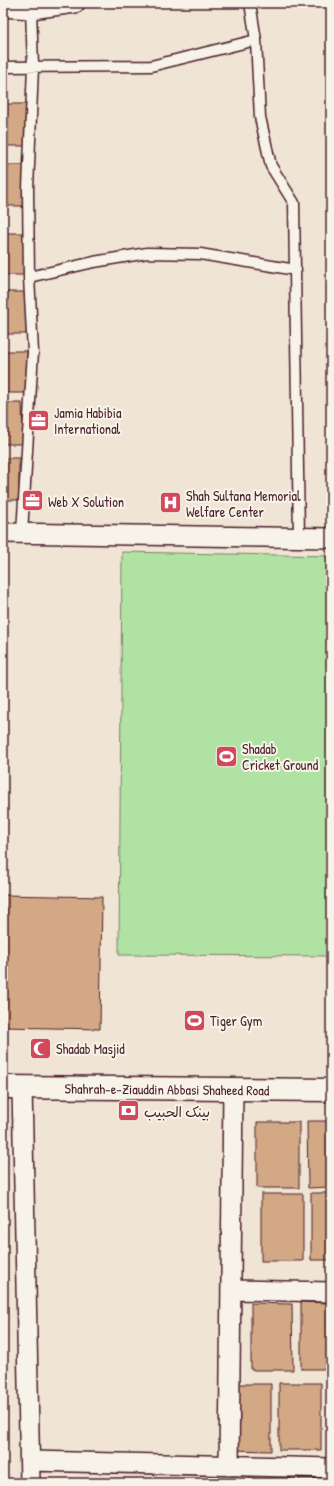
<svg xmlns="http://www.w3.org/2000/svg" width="334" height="1486" font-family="'Patrick Hand','Playpen Sans Arabic',sans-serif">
  <rect width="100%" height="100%" fill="#f0e4d4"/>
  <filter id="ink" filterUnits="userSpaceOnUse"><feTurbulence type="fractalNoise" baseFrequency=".025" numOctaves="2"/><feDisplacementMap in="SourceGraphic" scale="8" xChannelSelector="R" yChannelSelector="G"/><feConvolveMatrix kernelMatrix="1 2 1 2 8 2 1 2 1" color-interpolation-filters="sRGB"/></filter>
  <g filter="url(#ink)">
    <path fill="#afe2a3" stroke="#7c8067" d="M122,552L331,556V956L119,955Z"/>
    <path fill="#d3a885" stroke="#4a1f2b" d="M3,104H31L32,146H3Z
      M3,165H26L27,206H3Z
      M3,233H25L26,275H3Z
      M3,292H30V334H3Z
      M3,351H27L28,393H3Z
      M3,403H22L23,444H3Z
      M3,458H19V500H3Z
      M3,895L102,897L100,1029L3,1027Z
      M307,1121H331V1187L308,1188Z
      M257,1122H299V1188H257Z
      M311,1193H331V1260H311Z
      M261,1194H303V1261H261Z
      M301,1302L331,1303V1369H301Z
      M251,1303L292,1304L293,1370H251Z
      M279,1383H321V1450H279Z
      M229,1384H271V1451L229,1450Z
      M299,1478H331V1483H299Z
      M249,1479H291V1483H249Z"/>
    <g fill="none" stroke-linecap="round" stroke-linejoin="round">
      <defs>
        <path id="service" d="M250,3L256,40L260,117L271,166L294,203L299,537
          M3,67L151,66L256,40
          M29,277L94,262L147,253L200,254L296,270
          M22,533L33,352L29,277L28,189L33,67L31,9"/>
        <path id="minor" d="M3,7L31,9L75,3
          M3,533L331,538
          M22,1087L30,1483
          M231,1290L331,1292
          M30,1461L331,1468
          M229,1466L233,1089"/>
        <g id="tertiary">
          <path id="s1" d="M3,1087L331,1090"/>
        </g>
      </defs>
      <use href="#service" stroke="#4a1f2b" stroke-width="13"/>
      <use href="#minor" stroke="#4a1f2b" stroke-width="22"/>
      <use href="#tertiary" stroke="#4a1f2b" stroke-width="25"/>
      <use href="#service" stroke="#f7f3e8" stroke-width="10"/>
      <use href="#minor" stroke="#f7f3e8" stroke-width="19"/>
      <use href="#tertiary" stroke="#f7f3e8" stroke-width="22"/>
    </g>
  </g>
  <defs>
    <symbol id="office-square" viewBox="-11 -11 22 22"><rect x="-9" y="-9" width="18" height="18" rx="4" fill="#d1495b" stroke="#f7f3e8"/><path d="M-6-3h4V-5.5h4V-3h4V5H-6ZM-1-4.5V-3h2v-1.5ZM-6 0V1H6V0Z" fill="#fff"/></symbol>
    <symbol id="hospital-square" viewBox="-11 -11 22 22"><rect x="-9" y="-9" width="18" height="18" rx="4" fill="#d1495b" stroke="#f7f3e8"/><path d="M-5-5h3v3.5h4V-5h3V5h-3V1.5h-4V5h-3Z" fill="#fff"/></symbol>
    <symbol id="stadium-square" viewBox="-11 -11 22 22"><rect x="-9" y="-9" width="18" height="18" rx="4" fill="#d1495b" stroke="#f7f3e8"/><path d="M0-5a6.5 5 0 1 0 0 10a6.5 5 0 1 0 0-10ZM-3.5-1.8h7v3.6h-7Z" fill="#fff"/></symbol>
    <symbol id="mosque-square" viewBox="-11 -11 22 22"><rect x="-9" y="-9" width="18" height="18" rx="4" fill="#d1495b" stroke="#f7f3e8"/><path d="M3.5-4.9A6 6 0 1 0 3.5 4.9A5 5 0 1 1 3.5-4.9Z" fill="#fff"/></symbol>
    <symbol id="bank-square" viewBox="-11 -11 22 22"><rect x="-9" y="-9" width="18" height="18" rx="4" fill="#d1495b" stroke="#f7f3e8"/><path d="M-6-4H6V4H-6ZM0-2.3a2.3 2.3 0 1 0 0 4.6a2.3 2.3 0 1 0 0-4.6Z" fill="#fff"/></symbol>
  </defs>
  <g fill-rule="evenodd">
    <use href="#office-square" x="26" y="408" width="25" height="25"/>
    <use href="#office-square" x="20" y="488" width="25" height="25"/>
    <use href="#hospital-square" x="158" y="490" width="25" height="25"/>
    <use href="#stadium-square" x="214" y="744" width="25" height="25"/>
    <use href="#stadium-square" x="182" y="1008" width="25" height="25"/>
    <use href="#mosque-square" x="28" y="1036" width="25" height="25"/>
    <use href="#bank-square" x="116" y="1098" width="25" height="25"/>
  </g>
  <g text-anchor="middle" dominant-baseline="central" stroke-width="4" stroke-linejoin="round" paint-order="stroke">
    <g font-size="14" fill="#4a1f2b" stroke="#f7f3e8" text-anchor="start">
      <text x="54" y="412">Jamia Habibia<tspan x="54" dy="16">International</tspan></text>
      <text x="186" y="495">Shah Sultana Memorial<tspan x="186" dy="16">Welfare Center</tspan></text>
      <text x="48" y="501">Web X Solution</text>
      <text x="242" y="748">Shadab<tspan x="242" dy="16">Cricket Ground</tspan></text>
      <text x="210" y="1020">Tiger Gym</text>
      <text x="56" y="1048">Shadab Masjid</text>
      <text x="144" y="1111">بينک الحبيب</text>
    </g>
    <g font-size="14" fill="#4a1f2b" stroke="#f7f3e8">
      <text stroke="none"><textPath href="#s1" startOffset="164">Shahrah-e-Ziauddin Abbasi Shaheed Road</textPath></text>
    </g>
  </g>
  <rect width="334" height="1486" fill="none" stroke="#f7f3e8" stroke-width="16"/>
  <rect x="8" y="8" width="318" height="1470" fill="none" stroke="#4a1f2b" stroke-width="1.5" filter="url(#ink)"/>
</svg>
